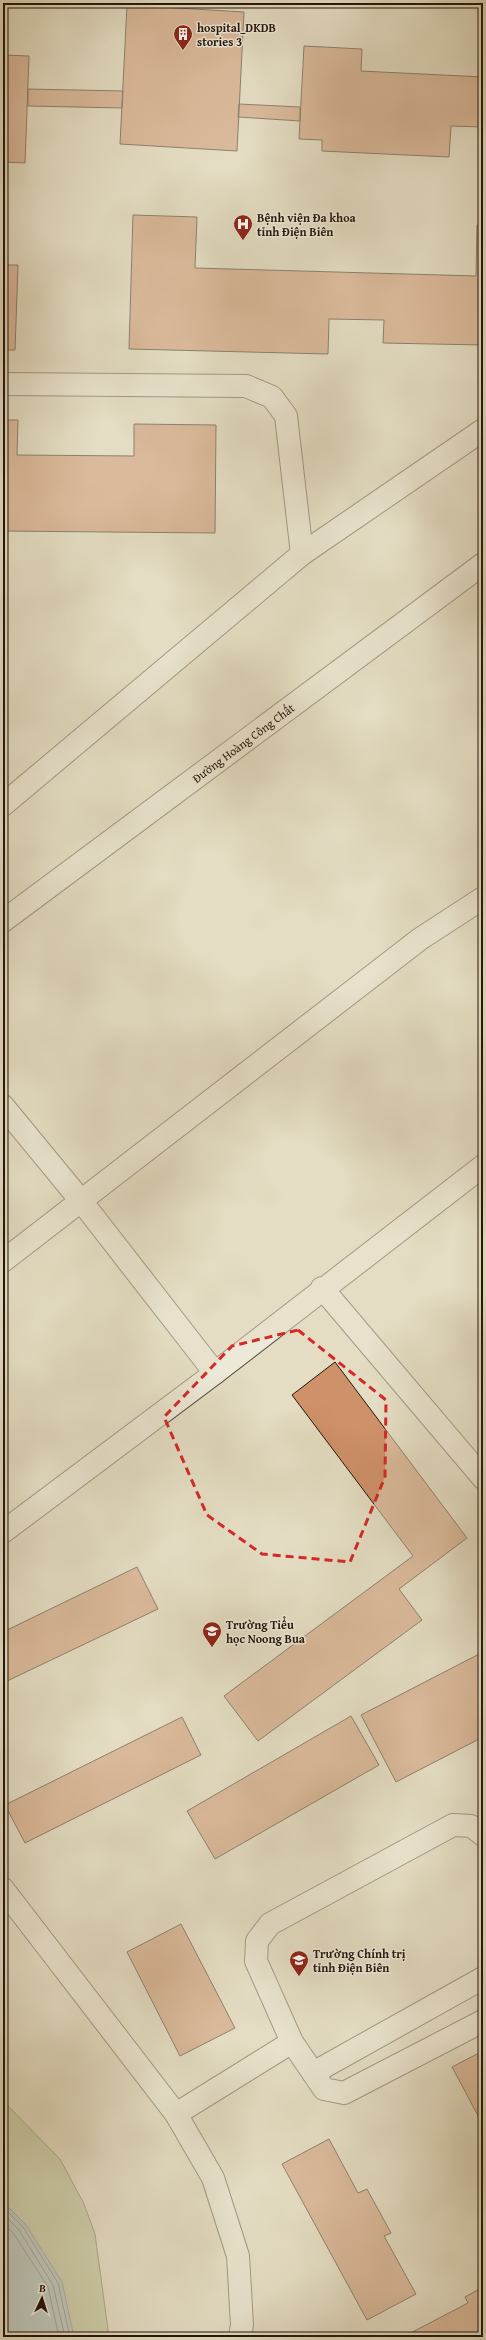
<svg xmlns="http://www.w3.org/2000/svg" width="486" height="2340" font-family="'Gentium Book Plus',serif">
  <rect width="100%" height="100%" fill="#e4ddc3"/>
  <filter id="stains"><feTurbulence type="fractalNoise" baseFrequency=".005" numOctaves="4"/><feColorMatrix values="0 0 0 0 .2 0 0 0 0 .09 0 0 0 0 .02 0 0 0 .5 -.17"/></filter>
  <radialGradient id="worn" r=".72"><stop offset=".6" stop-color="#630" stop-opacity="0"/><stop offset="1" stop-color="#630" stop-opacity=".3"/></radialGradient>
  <path fill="#b5c093" stroke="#6c6a4e" d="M3,2101L60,2159L84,2204L95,2234L109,2337H3Z"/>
  <path fill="#9ab9be" stroke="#6a7776" d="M3,2202L26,2225L62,2282L74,2337H3Z"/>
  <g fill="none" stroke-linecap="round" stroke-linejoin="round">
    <path stroke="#5e6764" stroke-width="1" d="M3,2207L23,2227L58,2283L70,2337
      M3,2214L19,2230L53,2285L65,2337
      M3,2223L14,2234L48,2287L59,2337"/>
  </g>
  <path fill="#cf916a" stroke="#221509" d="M127,5L244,12L237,151L120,144Z
    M304,46L362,49L361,71L483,77V127L451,126L449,157L322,151V140L299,139Z
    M3,55L29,56L25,163L3,162Z
    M28,89L123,91L122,108L28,106Z
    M239,104L300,107V121L238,117Z
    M133,215L197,217L195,268L476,276L477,225H483V345L383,343L384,320L329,319L328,354L129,349Z
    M3,265H18L15,350H3Z
    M3,420H18L17,455L134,456V424L216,425L215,533L3,531Z
    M335,1362L467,1538L399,1589L422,1620L258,1741L224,1696L413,1556L292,1395Z
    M137,1567L158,1609L3,1683V1632Z
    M483,1652V1737L396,1782L361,1715Z
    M351,1716L379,1765L215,1859L187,1811Z
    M182,1717L201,1755L25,1843L5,1805Z
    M181,1924L235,2028L180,2056L127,1952Z
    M483,2051V2125L452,2067Z
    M329,2139L358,2193L367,2189L391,2233L384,2236L416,2294L367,2320L282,2164Z
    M483,2287V2337H403L468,2303L465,2297Z"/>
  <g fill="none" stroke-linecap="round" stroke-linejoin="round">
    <defs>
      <g id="minor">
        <path d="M3,384L246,386L272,397L286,416L302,554"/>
        <path d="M3,805L302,554L483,430"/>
        <path id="s1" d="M3,921L483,564"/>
        <path d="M3,1106L82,1202L215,1373"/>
        <path d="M3,1261L420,939L483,898"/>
        <path d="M322,1288L483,1478"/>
        <path d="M3,1532L215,1373L483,1166"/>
        <path d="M483,1835L471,1826L453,1825L270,1924L257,1941L256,1961L292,2042L324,2089L344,2093L483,2021"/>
        <path d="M3,1889L176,2114L213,2178L238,2256L242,2325L240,2337"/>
        <path d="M313,2073L483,1978"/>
        <path d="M176,2114L292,2042"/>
      </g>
    </defs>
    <use href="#minor" stroke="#524738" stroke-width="24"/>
    <use href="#minor" stroke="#ede9d8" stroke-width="22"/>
  </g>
  <path d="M0 0H486V2340H0ZM298,1330L386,1400L385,1477L350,1562L262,1554L207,1515L164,1417L232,1346Z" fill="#e4ddc3" fill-opacity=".55" fill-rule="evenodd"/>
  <path fill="none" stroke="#d62828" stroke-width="3" stroke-dasharray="8 5" stroke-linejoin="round" d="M298,1330L386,1400L385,1477L350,1562L262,1554L207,1515L164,1417L232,1346Z"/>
  <defs>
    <symbol id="building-pin" viewBox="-11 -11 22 30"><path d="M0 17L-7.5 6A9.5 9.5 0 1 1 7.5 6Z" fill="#8f2418" stroke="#ede9d8"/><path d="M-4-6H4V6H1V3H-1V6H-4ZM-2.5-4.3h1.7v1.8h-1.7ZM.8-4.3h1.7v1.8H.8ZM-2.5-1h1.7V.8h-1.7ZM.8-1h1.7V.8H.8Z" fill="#fff"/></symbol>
    <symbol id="hospital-pin" viewBox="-11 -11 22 30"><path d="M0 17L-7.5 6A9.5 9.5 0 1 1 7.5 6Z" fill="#8f2418" stroke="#ede9d8"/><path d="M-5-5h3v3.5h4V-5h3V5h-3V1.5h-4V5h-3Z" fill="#fff"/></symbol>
    <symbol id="school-pin" viewBox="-11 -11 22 30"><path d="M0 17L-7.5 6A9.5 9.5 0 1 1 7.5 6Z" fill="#8f2418" stroke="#ede9d8"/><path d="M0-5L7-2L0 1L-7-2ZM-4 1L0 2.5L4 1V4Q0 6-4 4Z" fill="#fff"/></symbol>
    <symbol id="university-pin" viewBox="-11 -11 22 30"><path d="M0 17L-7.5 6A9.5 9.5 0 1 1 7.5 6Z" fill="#8f2418" stroke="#ede9d8"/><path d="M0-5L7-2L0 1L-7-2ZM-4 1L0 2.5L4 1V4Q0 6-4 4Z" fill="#fff"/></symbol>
  </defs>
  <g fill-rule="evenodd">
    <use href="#building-pin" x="172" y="23" width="22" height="30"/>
    <use href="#hospital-pin" x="232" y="213" width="22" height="30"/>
    <use href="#school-pin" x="201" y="1620" width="22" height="30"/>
    <use href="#university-pin" x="288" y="1949" width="22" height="30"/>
  </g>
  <g text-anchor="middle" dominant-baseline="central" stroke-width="3" stroke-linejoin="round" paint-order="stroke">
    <g font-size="12" font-weight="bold" fill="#221509" stroke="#ede9d8" text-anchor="start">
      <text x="197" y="27">hospital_DKDB<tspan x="197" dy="14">stories 3</tspan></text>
      <text x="257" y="217">Bệnh viện Đa khoa<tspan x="257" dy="14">tỉnh Điện Biên</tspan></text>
      <text x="226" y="1624">Trường Tiểu<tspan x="226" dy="14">học Noong Bua</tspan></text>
      <text x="313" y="1953">Trường Chính trị<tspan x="313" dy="14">tỉnh Điện Biên</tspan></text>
    </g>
    <g font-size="12" fill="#221509" stroke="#ede9d8">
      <text stroke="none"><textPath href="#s1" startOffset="299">Đường Hoàng Công Chất</textPath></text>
    </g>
  </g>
  <rect width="486" height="2340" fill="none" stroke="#e4ddc3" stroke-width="16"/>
  <rect x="4" y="4" width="478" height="2332" fill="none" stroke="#221509" stroke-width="2"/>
  <rect x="8" y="8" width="470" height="2324" fill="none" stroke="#221509"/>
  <g transform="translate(42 2298) rotate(4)" stroke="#ede9d8" stroke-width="3" paint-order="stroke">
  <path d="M0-3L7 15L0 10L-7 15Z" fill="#221509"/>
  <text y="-6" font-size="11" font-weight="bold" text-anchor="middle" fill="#221509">B</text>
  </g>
  <rect width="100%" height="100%" filter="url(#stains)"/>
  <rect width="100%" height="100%" fill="url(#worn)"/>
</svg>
